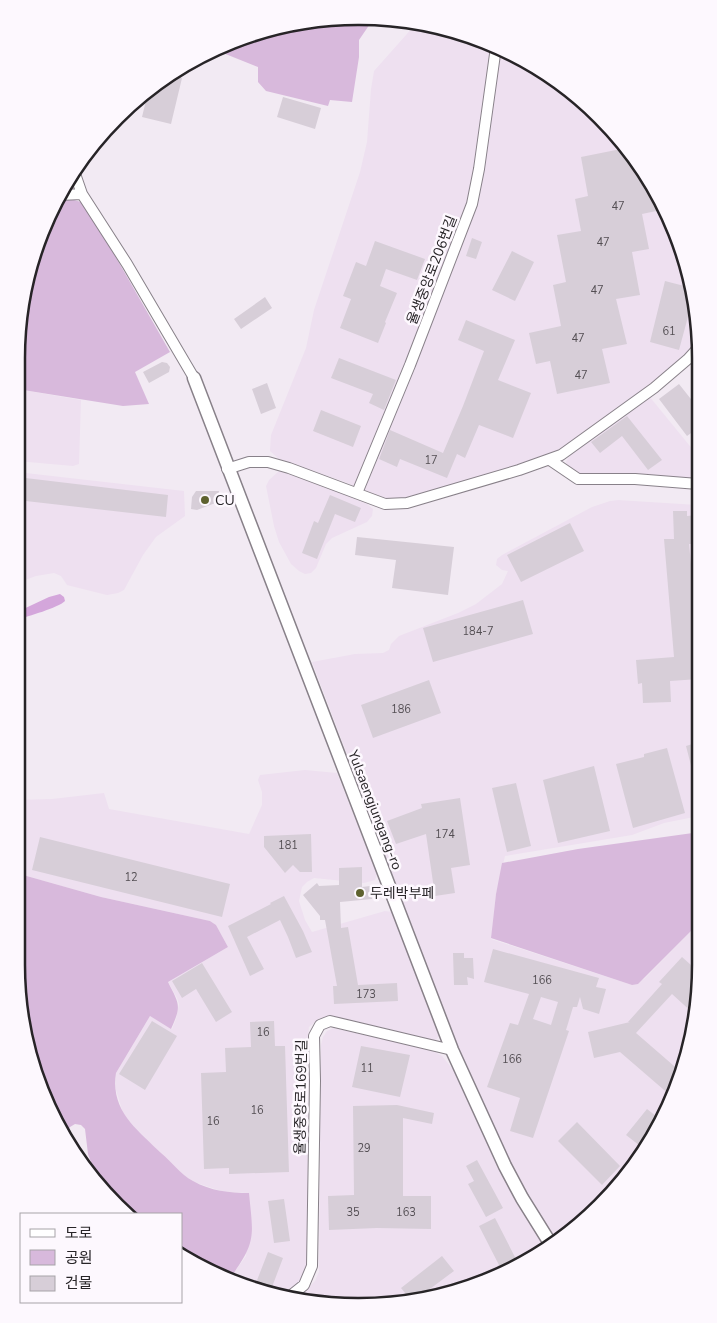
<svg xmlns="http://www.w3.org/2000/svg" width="717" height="1323" font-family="'Nunito Sans','Noto Sans KR',sans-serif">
  <rect width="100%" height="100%" fill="#f2eaf3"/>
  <path fill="#eee0f0" d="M416,22L468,34L529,62L584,101L643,168L682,248L698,314V342L689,352L648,387L570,445L552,453L504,469L420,495L398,499L386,498L375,495L345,482L279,459L270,451L271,435L306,348L314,310L360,172L367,142L371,89L374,71L414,26Z
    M17,389L81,400L79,464L73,466L17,461Z
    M649,396L694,451L698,448V480L582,476L567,467L566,462L568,458L572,453Z
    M279,471L331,489L367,504L373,509L372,516L367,522L332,538L326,544L316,568L311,573L305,574L299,571L291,564L279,542L274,526L266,486L269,480Z
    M17,472L184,491L185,516L156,537L143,555L124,590L118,593L107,595L67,585L61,576L54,573L36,576L17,583Z
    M618,500L698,505L699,816L664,823L632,835L505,856L496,894L491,939L632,985L644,979L700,922V987L689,1053L655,1135L584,1222L555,1240L525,1188L502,1144L461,1054L312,662L355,654L383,653L389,650L391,644L399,636L458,613L476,604L502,584L508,571L502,570L496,565L497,559L502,555L592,507L610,501Z
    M305,770L337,773L377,874L375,880L364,883L314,878L307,882L302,887L299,901L305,920L312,932L385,911L393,912L439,1036L435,1041H427L389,1029L328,1016L319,1019L309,1027L307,1042L308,1261L303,1276L293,1289L283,1296L270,1295L231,1277L246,1256L249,1193L224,1192L194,1182L181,1173L129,1123L123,1113L116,1090V1073L150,1016L172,1029L176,1019L179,1004L177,998L168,982L228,947L216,925L210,921L101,897L16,873V800L52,799L104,793L109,809L249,834L262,805V792L258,780L260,775Z
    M334,1028L388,1040L435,1052L442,1056L455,1072L499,1168L545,1246L490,1281L381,1306L295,1298L308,1288L315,1281L319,1272L321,1045L323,1037L327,1031Z"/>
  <path fill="#d8b9dc" d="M336,17L374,18L359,40V57L352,102L330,100L328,106L266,91L258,82V67L213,49L270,28Z
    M67,198L81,202L94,219L170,352L135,372L149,404L123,406L17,389V336L28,270L57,199Z
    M700,832V922L638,984L632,985L491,938L496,894L502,863L578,849Z
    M16,873L101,897L210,921L216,925L228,947L168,982C179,1004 182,1005 171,1029L150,1016L116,1073C110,1111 138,1130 161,1153C172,1162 180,1174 193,1181C211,1191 229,1193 249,1193C253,1235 257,1241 231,1277L181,1255V1214H131L99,1184L88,1154L85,1129L81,1125L75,1124L70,1127L66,1134L35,1075L16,964Z"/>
  <path fill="#d4a6db" d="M60,594L64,597L65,601C58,608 28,616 17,620V612L49,597Z"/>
  <path fill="#d7ced8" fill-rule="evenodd" d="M169,75L182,78L171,124L142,117L149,88Z
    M283,97L321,108L315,129L277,117Z
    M626,148L643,168L659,201L661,210L642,214L649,249L632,252L640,295L616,299L627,344L602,349L610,383L557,394L550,361L536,364L529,333L561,326L553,285L566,282L557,235L581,231L575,199L588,196L581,157Z
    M472,238L482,242L476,259L466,256Z
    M375,241L425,259L417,280L386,269L380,286L397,293L385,322L386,323L378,343L340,328L351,299L343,296L356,262L366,266Z
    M512,251L534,262L515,301L492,290Z
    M665,281L692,288L698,314L689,313L679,350L650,342Z
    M265,297L272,308L241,329L234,319Z
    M466,320L515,340L498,380L531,393L513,438L479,425L465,458L457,454L447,478L400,459L397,467L379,459L390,430L443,453L463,406L484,351L458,340Z
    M339,358L396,380L384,410L369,403L373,394L331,378Z
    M162,362L167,363L170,367L169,372L149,383L143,372Z
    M267,383L276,408L261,414L252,389Z
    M679,384L698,408V428L687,436L659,399Z
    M321,410L361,426L353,447L313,431Z
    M627,416L662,460L648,470L622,436L600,453L591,442Z
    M17,477L168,495L166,517L17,500Z
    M196,491H219L218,502L197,510L191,509L192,497Z
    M330,495L361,508L355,522L335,514L317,559L302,553L314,521L318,523Z
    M673,511H687V516L698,515L699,544H689L691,564L699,563V624L696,625L699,679L670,681L671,702L643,703L642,683L638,684L636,660L674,657L664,539H674Z
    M570,523L584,551L521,582L507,555Z
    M357,537L454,547L448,595L392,588L396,560L355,555Z
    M523,600L533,634L433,662L423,628Z
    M429,680L441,713L373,738L361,705Z
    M699,742V784L696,785L686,746Z
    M667,748L685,813L633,828L616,764L644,757V754Z
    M594,766L610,831L558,843L543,780Z
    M516,783L531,846L507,852L492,788Z
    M460,798L470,865L451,868L455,893L435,896L426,834L396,844L387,821L422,808L421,804Z
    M311,834L312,872H300L293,865L285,873L264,847V836Z
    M40,837L230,884L222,917L32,870Z
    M362,867V887L370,886L372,899L340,902L341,928L348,927L358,985L397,983L398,1001L334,1004L333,986H337L325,920H320V916L303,895L317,883L319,886L339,885V868Z
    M284,896L303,931L312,952L296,958L288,937L280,920L247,937L264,969L250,976L228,926L271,904L270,903Z
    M493,949L599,978L596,987L606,989L599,1014L583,1009L580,997L577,1007H573L566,1030L569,1031L533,1138L510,1131L520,1098L487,1087L510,1023L518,1025L529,994L484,982ZM541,997L558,1002L551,1025L533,1019Z
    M453,953H464V958H473L474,979L467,977L468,985H454Z
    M682,957L700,973V987L695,1015L672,994L636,1033L681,1072L671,1096L620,1052L594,1058L588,1032L630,1022H628L662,984L659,982Z
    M202,963L232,1012L216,1022L196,989L182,998L172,981Z
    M152,1021L177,1036L145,1090L119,1074Z
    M274,1021L275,1046H285L289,1172L229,1174V1168L204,1169L201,1073L226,1072L225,1048L251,1047L250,1022Z
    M361,1046L410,1055L400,1097L352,1087Z
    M397,1105L434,1113L432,1124L403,1118V1196H431V1229L377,1228L329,1230L328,1196L354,1195L353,1106Z
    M647,1109L661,1120L655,1135L644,1149L626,1135Z
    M577,1122L620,1166L602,1185L558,1141Z
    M477,1160L503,1208L486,1217L468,1184L474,1181L466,1166Z
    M284,1199L290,1241L274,1243L268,1201Z
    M495,1218L518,1263L487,1281L483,1276L499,1265L479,1226Z
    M268,1252L283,1258L269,1295L254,1288Z
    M442,1256L454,1271L419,1297L410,1299L401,1288Z"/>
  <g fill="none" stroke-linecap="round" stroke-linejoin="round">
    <defs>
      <path id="minor" d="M74,171L82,194L127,264L194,378
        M59,195L82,194
        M550,460L578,479H635L698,484
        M227,469L249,462H268L289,468L385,504L407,503L519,470L561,455L654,388L688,359L698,348
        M357,493L410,365L472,204L479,169L496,47
        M289,1297L304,1285L312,1266L315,1081L314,1036L320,1025L330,1021L452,1050"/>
      <path id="tertiary" d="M194,378L452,1050L505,1166L522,1198L550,1243"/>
    </defs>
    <use href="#minor" stroke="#888189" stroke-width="12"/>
    <use href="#tertiary" stroke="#888189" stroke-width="15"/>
    <use href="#minor" stroke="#fff" stroke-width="10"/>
    <use href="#tertiary" stroke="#fff" stroke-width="12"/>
  </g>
  <g fill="#5e622f" stroke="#fdf8fe" stroke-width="2">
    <circle cx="205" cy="500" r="5"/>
    <circle cx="360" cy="893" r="5"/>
  </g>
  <g text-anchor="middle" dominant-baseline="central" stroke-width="5" stroke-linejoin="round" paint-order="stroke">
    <g font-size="11" fill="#534e53">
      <text x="618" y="206">47</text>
      <text x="603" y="242">47</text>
      <text x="597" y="290">47</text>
      <text x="669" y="331">61</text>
      <text x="578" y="338">47</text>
      <text x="581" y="375">47</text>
      <text x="431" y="460">17</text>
      <text x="478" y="631">184-7</text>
      <text x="401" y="709">186</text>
      <text x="445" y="834">174</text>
      <text x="288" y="845">181</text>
      <text x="131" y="877">12</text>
      <text x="542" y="980">166</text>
      <text x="366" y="994">173</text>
      <text x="263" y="1032">16</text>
      <text x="512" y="1059">166</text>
      <text x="367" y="1068">11</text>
      <text x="257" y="1110">16</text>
      <text x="213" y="1121">16</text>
      <text x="364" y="1148">29</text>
      <text x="353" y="1212">35</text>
      <text x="406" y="1212">163</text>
    </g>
    <g font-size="14" fill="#272427" stroke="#fdf8fe">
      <text transform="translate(432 270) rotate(-69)">율생중앙로206번길</text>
      <text transform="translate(375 810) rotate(69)">Yulsaengjungang-ro</text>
      <text transform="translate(301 1097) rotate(-89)">율생중앙로169번길</text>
    </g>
    <g font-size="14" fill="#272427" stroke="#fdf8fe" text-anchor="start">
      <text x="215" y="500">CU</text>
      <text x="370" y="893">두레박부페</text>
    </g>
  </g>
  <path d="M0 0H717V1323H0ZM358 25H359A333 333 0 0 1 692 358V965A333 333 0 0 1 359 1298H358A333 333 0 0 1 25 965V358A333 333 0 0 1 358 25Z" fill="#fdf8fe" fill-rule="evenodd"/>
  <path fill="none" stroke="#272427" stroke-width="2.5" d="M358 25H359A333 333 0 0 1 692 358V965A333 333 0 0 1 359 1298H358A333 333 0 0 1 25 965V358A333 333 0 0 1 358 25Z"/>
  <rect x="20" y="1213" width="162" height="90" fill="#fdf8fe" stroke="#a7a3a8"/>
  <rect x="30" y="1229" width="25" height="8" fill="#ffffff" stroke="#a7a3a8"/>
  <text x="65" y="1238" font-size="15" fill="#272427">도로</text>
  <rect x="30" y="1250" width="25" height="15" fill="#d8b9dc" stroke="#a7a3a8"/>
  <text x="65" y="1263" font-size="15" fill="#272427">공원</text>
  <rect x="30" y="1276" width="25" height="15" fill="#d7ced8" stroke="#a7a3a8"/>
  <text x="65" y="1288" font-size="15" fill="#272427">건물</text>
</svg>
